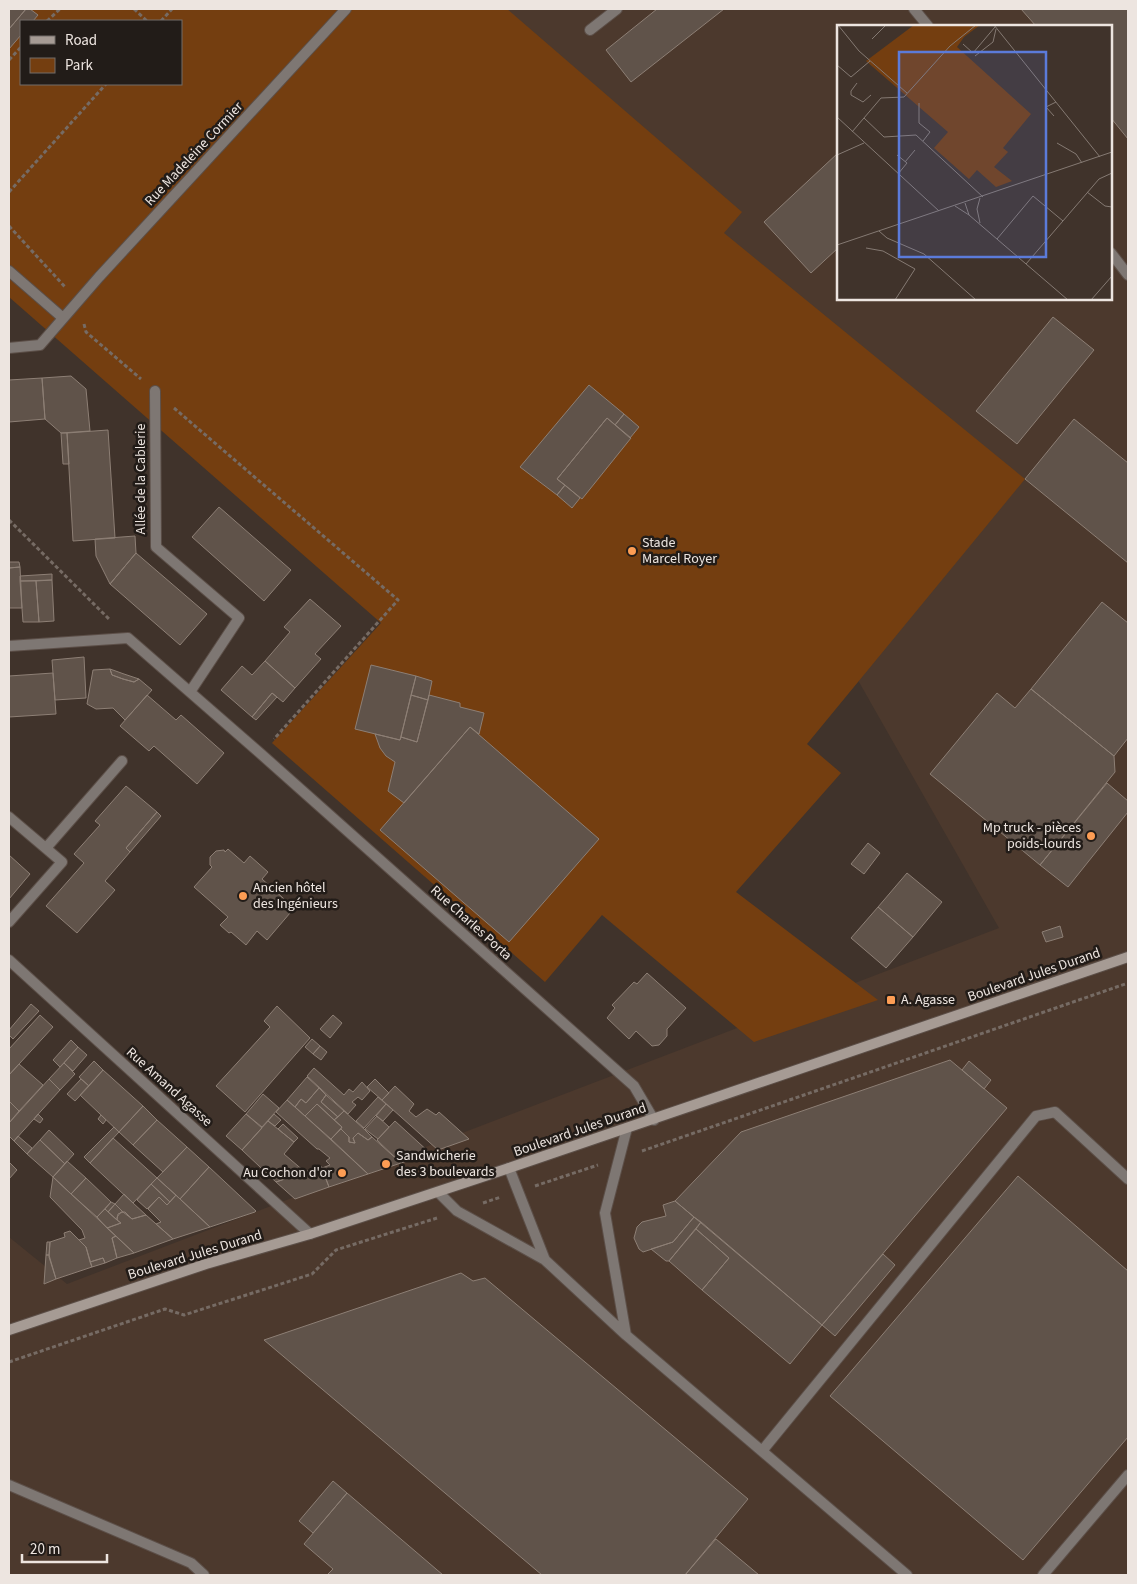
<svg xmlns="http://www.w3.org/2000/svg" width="1137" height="1584" font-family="'Source Sans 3',sans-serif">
  <rect width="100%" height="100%" fill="#40332b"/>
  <path fill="#4c392d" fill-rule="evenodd" d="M476,9H1128V1575H9V1237L67,1284L999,928ZM838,26H1111V299H838Z"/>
  <path fill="#743e10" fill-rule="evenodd" d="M9,9H507L742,212L724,233L1025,479L807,744L841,773L736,892L878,1000L754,1042L602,915L545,982L272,743L381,623L9,297ZM21,21H181V84H21Z"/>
  <path fill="#60534a" stroke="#8d7f75" d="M9,9H26L9,29Z
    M26,9H30L38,15L33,21H21V35L9,49V29Z
    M657,9H724L631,82L606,50Z
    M1021,9H1128V139L1111,118V26H1036Z
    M838,153V248L811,273L764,222Z
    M1053,317L1094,350L1017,444L976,411Z
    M71,376L86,389L90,431L61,433L45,419L42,378Z
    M42,378L45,419L9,422V380Z
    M589,385L624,414L615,425L607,418L557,479L565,485L557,495L520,467Z
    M624,414L639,427L630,438L615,425Z
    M607,418L631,438L582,499L557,479Z
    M1074,419L1128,463V563L1025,479Z
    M108,430L115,538L73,541L67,433Z
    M61,433H67L69,464H63Z
    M565,485L580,498L572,508L557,495Z
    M219,507L291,570L264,601L192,537Z
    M135,536L136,553L110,584L96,556L95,539Z
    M136,553L207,614L180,645L110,584Z
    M9,562H19L20,567L9,568Z
    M20,567L22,608H9V568Z
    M52,574V580L20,581V576Z
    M52,580L54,621L39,622L36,581Z
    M20,581H36L39,622H23Z
    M310,599L341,626L315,654L321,659L295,688L265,661L290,632L284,627Z
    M1102,602L1128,623V738L1114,756L1031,689Z
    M84,657L86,698L55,700L52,660Z
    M265,661L295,688L283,702L272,693L252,717L221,690L242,666L252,675Z
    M371,665L416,676L400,740L355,729Z
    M110,669L124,674L139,679L134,682L123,679L112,675Z
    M110,669L112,675L123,679L134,682L139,679L152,690L125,720L113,708L96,709L87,704L93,670Z
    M53,673L56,714L9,717V676Z
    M416,676L432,681L428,700L411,695Z
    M1031,689L1114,756L1115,772L1040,865L930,774L997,693L1015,708Z
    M272,693L277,697L256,720L252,717Z
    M147,695L176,720L181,715L224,753L197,784L154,746L149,751L120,726Z
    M411,695L428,700L417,742L401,737Z
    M429,695L460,703V707L484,713L479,734L470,727L404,803L388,791L395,762L386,756L380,748L375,734L400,740L401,737L417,742Z
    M470,727L599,839L509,942L380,830Z
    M1107,783L1128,801V812L1068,887L1040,865Z
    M126,786L157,812L126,848L130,852L105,881L115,890L77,933L46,906L84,863L74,854L100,825L95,821Z
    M157,812L161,816L130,852L126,848Z
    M868,843L880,853L864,874L851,864Z
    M228,849L244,863L250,856L268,872L262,879L293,907L295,905L296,906L267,940L257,931L246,945L231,932L229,933L220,925L228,917L194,887L212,867L210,865V857L216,851L224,850L225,852Z
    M9,855L30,874L9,899Z
    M907,873L942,902L913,937L878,907Z
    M878,907L913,937L886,968L851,938Z
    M1060,926L1063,937L1046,942L1042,932Z
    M647,973L686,1008L667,1029V1036L659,1045L652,1046L636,1031L629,1039L607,1018L615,1008L612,1005L634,982L637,984Z
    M31,1004L39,1011L13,1039L9,1035V1030Z
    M277,1006L310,1038L245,1112L216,1086L270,1027L264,1021Z
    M40,1015L53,1027L9,1075V1049Z
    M333,1015L342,1023L330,1038L320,1029Z
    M312,1039L320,1046L313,1054L305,1047Z
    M71,1040L78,1047L60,1067L53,1060Z
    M320,1046L327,1052L321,1060L313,1054Z
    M78,1047L87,1055L73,1071L64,1063Z
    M950,1060L1007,1108L822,1325L675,1201L741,1132Z
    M94,1061L103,1070L89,1086L79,1077Z
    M969,1061L991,1080L984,1089L962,1070Z
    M64,1063L75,1074L60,1090L49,1079Z
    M19,1064L43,1085L19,1111L9,1101V1075Z
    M314,1068L344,1095L349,1089L353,1092L362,1082L370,1091L362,1100L358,1097L352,1102L356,1105L348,1114L307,1076Z
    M103,1070L143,1106L119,1132L80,1095Z
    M307,1077L319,1088L306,1103L301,1099L295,1107L287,1100Z
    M49,1079L60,1090L14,1141L9,1136V1123Z
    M81,1079L89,1086L75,1101L67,1094Z
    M375,1079L389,1093L382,1100L367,1087Z
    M395,1086L414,1104L409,1111L416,1117L427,1109L436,1115L439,1112L469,1139L438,1150L382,1100Z
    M319,1088L326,1095L321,1102L338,1117L334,1120L317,1104L305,1116L295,1107L301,1099L306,1103Z
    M263,1094L279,1108L262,1127L246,1114Z
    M326,1095L344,1111L338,1117L321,1102Z
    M378,1097L386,1104L364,1128L356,1121Z
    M287,1100L305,1116L368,1174L329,1187L322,1168L330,1165L326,1161L330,1158L319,1149H317L276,1112Z
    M9,1101L19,1111L9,1123Z
    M317,1104L342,1127L331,1139L305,1116Z
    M386,1104L393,1110L383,1121L376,1116Z
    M143,1106L157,1120L133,1145L119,1132Z
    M344,1111L364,1129L372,1137L368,1140L358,1133L353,1138L355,1143L349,1142V1137L341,1129L342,1127L334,1120Z
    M38,1114L43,1119L40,1123L34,1119Z
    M246,1114L262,1128L242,1150L226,1136Z
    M274,1114L281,1120L275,1126L268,1121Z
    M101,1115L106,1120L103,1124L98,1119Z
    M377,1116L389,1127L378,1139L365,1129Z
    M157,1120L187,1147L163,1172L133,1145Z
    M268,1121L294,1142L284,1154L305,1172L276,1182L242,1150Z
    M395,1121L430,1153L401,1163L377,1140Z
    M283,1124L298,1138L294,1142L278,1129Z
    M114,1127L119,1132L90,1163L84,1157Z
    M341,1129L349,1137V1142L355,1143L353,1138L358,1133L368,1140L372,1137L401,1163L368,1174L331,1139Z
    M49,1130L74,1154L65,1164L40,1140Z
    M18,1136L32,1148L27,1154L14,1141Z
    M113,1138L157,1178L133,1203L90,1163Z
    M40,1140L65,1164L53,1177L27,1154Z
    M187,1147L209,1167L180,1199L157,1178Z
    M67,1161L86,1178L71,1194L53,1177Z
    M9,1162L17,1170L9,1179Z
    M321,1166L329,1187L295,1199L276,1182Z
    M209,1167L256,1211L255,1212L210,1227L180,1199Z
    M1018,1176L1128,1271V1437L1023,1560L830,1396Z
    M53,1177L116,1236L112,1238L117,1258L105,1263L103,1258L90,1262L86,1247L79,1240L85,1238L82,1230L50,1197Z
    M86,1178L111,1202L97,1217L71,1194Z
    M157,1178L176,1195L170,1202L151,1184Z
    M151,1184L170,1202L167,1205L159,1197L147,1209L137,1200Z
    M124,1194L133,1203L146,1215L132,1219L123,1212L115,1204Z
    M176,1195L180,1199L210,1227L173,1239L156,1224L161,1222L148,1209L159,1197L167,1205Z
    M675,1201L694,1217L673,1242L643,1252L639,1249L634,1238L637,1227L642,1222L666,1216L663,1205Z
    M111,1202L115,1204L108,1212L105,1209Z
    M115,1204L123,1212L118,1214L117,1220L108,1212Z
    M105,1209L117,1220L121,1223L107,1228L97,1217Z
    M121,1212H125L132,1219L146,1215L173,1239L134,1253L107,1228L121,1223L117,1220V1217Z
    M694,1217L701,1222L669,1261H666L651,1249L673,1242Z
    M701,1222L822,1325L790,1364L702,1290L729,1258L696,1229Z
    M696,1229L729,1258L702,1290L669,1261Z
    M70,1231L86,1247L92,1267L56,1279L49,1257L50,1242L65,1237L64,1233Z
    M116,1236L134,1253L117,1258L112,1238Z
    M47,1242H50L49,1255H46Z
    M883,1254L895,1265L835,1336L822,1325Z
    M46,1255H49L56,1279L44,1284Z
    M103,1258L105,1263L92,1267L90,1262Z
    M461,1273L473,1281L485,1278L748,1499L685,1575H542L264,1340Z
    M333,1481L347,1493L313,1533L299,1521Z
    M347,1493L443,1575H327L333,1569L304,1544Z
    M716,1539L759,1575H685Z"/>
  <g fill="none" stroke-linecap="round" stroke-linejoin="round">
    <defs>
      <path id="lane" d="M590,30L617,9
        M509,1168L545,1260L626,1335L907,1575
        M438,1192L457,1211L545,1260
        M626,1335L605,1213L627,1128
        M762,1451L1036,1116L1055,1112L1128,1179
        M9,1485L191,1563L204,1575
        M1043,1575L1128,1475"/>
      <path id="street" d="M914,9L928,26
        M1111,253L1128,275
        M9,271L63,318
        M9,348L40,345L99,277L346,9
        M155,391L156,547L239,618L190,692
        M9,646L128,638L261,754L634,1086L654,1120
        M9,817L62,862L9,922
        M46,848L122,761
        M9,960L310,1234"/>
      <path id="secondary" d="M9,1330L206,1264L310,1234L509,1168L1128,957"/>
    </defs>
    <use href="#lane" stroke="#5c4f48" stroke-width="12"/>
    <use href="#street" stroke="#5c4f48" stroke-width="12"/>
    <use href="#secondary" stroke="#5c4f48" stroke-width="12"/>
    <path stroke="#766b64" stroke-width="3" stroke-dasharray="4 2.5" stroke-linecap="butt" d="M134,9L147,21
      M47,21L60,9
      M161,21L172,9
      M9,60L21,47
      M9,192L106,84
      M9,226L66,288
      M84,324L86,332L141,379
      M174,408L398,600L274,739
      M9,520L110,620
      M642,1151L1128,983
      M535,1186L598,1165
      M483,1203L501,1197
      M9,1362L165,1309L184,1315L312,1274L336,1250L437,1218"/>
    <use href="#lane" stroke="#7e7773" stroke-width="10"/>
    <use href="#street" stroke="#7e7773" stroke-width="10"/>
    <use href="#secondary" stroke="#a69b94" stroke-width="10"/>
  </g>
  <g fill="#fd9d54" stroke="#221c18" stroke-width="2">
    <circle cx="632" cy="551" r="5"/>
    <circle cx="1091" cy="836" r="5"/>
    <circle cx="243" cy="896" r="5"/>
    <rect x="886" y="995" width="10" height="10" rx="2.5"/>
    <circle cx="386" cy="1164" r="5"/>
    <circle cx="342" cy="1173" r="5"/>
  </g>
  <g text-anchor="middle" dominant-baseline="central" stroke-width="5" stroke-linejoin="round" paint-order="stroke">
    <g font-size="14" fill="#ede5e0" stroke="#221c18">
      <text transform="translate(194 154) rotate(-47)">Rue Madeleine Cormier</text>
      <text transform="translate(141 479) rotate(-90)">Allée de la Cablerie</text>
      <text transform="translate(471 923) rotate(42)">Rue Charles Porta</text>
      <text transform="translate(1034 975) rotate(-19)">Boulevard Jules Durand</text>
      <text transform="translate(169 1087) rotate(42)">Rue Amand Agasse</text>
      <text transform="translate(580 1130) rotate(-19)">Boulevard Jules Durand</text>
      <text transform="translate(195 1255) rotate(-17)">Boulevard Jules Durand</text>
    </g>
    <g font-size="14" fill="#ede5e0" stroke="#221c18" text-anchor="start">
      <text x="642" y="543">Stade<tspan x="642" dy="16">Marcel Royer</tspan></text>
      <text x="1081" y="828" text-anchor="end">Mp truck - pièces<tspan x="1081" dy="16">poids-lourds</tspan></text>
      <text x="253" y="888">Ancien hôtel<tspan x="253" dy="16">des Ingénieurs</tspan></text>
      <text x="901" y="1000">A. Agasse</text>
      <text x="396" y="1156">Sandwicherie<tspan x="396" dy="16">des 3 boulevards</tspan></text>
      <text x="332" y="1173" text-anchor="end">Au Cochon d'or</text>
    </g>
  </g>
  <g transform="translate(837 25)">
    <rect width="275" height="275" fill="#40332b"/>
    <path d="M77,0H143L127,12L120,22L194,89L166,123L171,127L157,142L175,156L159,162L140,145L132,154L97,123L111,107L29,36Z" fill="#743e10"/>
    <path fill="none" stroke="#857a73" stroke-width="1" d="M1,0L22,26L70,68M157,0L263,132M35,14L49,0M126,19L136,28L158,2M138,31L156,17L159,4M0,40L14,52L33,36M20,58L14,66V70L26,77L34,70M82,78V98L93,107L86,116M217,91L209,82L219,77M0,92L102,186M27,93L47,112L79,110L146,172M15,107L44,73L67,72L113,21L139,0M220,118L239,129L245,138M0,130L27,118M60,130L70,138L61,149M68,137L78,125M250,167L268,181L275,182M128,178L132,190L231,275M118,181L132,190M143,198L140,184L143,173M42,206L50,213L87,229L139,275M160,214L196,171L226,196M0,220L275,127M29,223L46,226L78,244L58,275M189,239L262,154L275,148M254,275L275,251"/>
    <path fill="#5b7bda" fill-opacity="0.15" stroke="#5b7bda" stroke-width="2.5" d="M62,27H209V232H62Z"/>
    <rect width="275" height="275" fill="none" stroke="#ede5e0" stroke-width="2.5"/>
  </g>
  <rect width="1137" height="1584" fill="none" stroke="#ede5e0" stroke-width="20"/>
  <rect x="20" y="20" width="162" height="65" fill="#221c18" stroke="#736c68"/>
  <rect x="30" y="36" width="25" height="8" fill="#a69b94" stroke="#736c68"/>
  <text x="65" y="45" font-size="15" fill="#ede5e0">Road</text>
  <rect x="30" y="58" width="25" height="15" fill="#743e10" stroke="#736c68"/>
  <text x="65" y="70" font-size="15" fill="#ede5e0">Park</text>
  <path d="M22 1554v8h85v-8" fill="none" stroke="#ede5e0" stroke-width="2.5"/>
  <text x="30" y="1554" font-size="15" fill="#ede5e0" stroke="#221c18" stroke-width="4" paint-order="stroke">20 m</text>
</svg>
